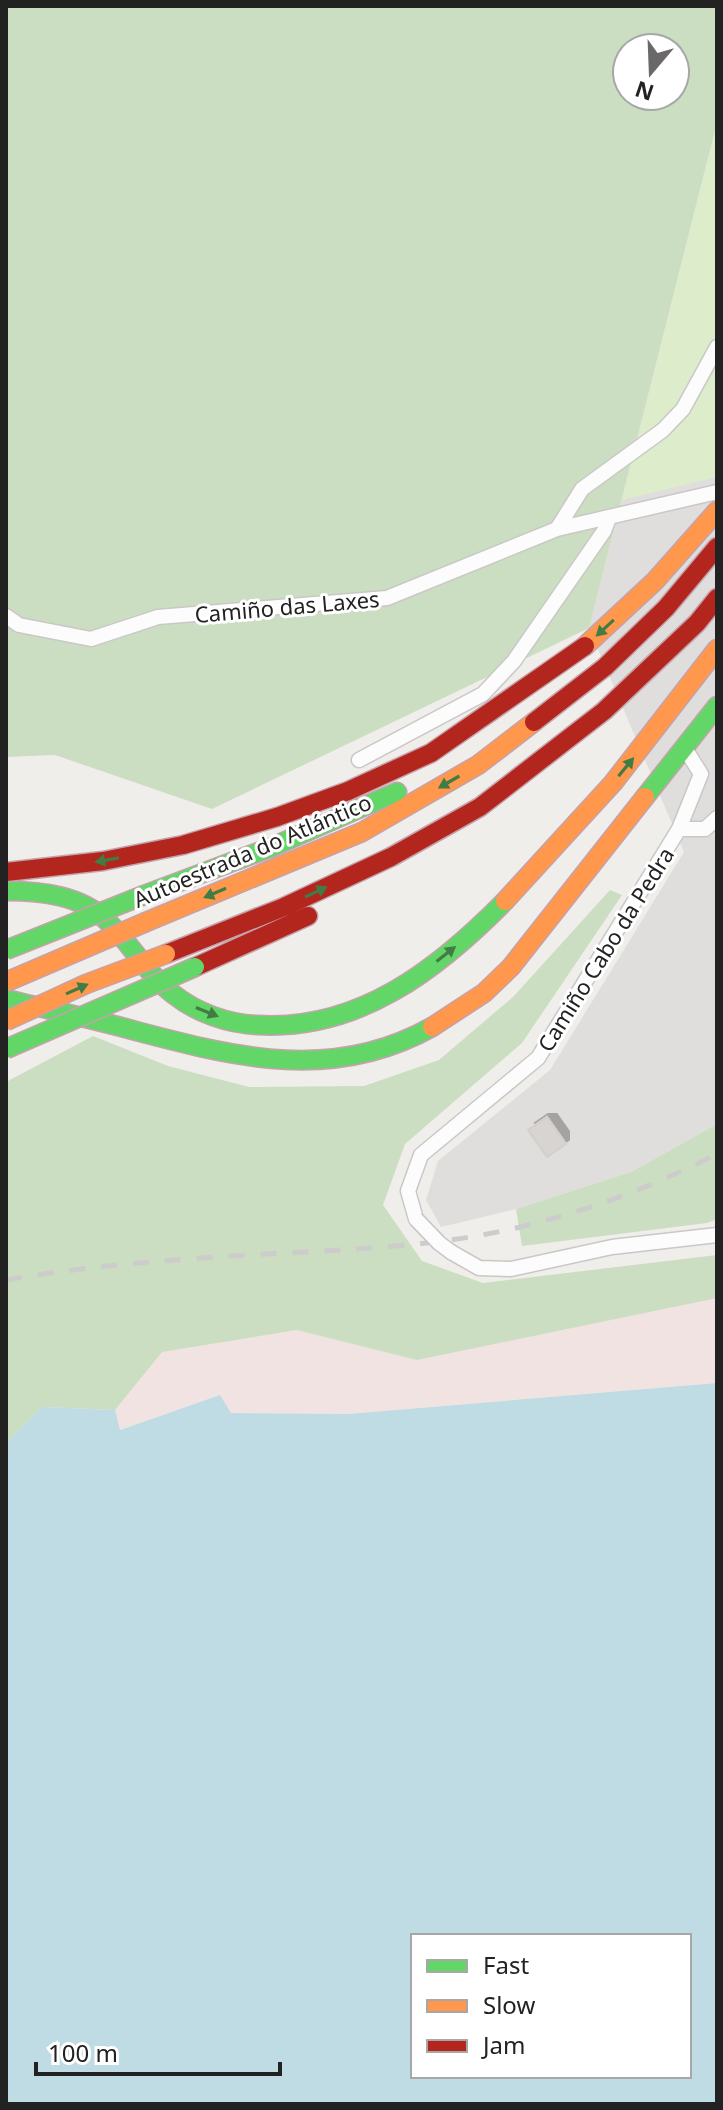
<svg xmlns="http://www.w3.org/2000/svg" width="723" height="2110" font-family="'Noto Sans',sans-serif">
  <defs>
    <filter id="shadow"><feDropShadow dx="7" dy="-7" stdDeviation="0" flood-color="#0004"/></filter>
  </defs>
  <rect width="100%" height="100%" fill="#f0eeeb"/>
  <path fill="#dfdedc" d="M717,122V1124L631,1172L516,1209L441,1227L426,1200L438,1161L550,1070L684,852L589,628Z"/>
  <path fill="#f1e3e1" d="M717,1297V1383L348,1414L230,1413L220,1395L119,1430L115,1410L161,1352L297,1330Z"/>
  <path fill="#ddeccb" d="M717,122V477L622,500Z"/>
  <path fill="#cbdec1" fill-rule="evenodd" d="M6,6H717V122L589,628L212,809L55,755L6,757ZM627,48H675V96H627Z
    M610,890L622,895L522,1043L405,1144L383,1205L422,1261L483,1283L717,1255V1298L417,1360L297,1330L162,1352L115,1410L42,1407L6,1443V1082L93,1036L168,1066L249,1087L364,1086L439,1060L513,997Z
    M717,1124V1219L707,1223L522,1246L516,1209L631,1172Z"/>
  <path fill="#bfdbe3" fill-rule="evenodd" d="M717,1383V2104H6V1443L42,1407L115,1410L120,1430L220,1395L231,1413L348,1414ZM413,1936H689V2076H413Z"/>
  <path fill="#d7d4d2" stroke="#d3d0cc" stroke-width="2" filter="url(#shadow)" d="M547,1117L566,1144L547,1157L528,1130Z"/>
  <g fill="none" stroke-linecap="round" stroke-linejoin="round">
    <defs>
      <path id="street" d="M557,529L582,489L663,430L683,409L717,347
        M6,616L19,625L91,639L158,617L387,598L557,529L717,492
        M359,760L483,694L514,661L604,531L609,518
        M679,829H705L717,818
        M416,1219L408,1191L421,1155L538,1058L679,829L701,774L684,747
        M451,1252L479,1268L511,1269L612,1247L717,1235"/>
      <path id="fast" d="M645,797L717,706
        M6,891C41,891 82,895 108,922C132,945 147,974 173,994C197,1013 228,1024 258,1025C359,1031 438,969 505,901
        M144,895L272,847L397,792
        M6,999C49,1010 93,1019 136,1031C238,1058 334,1082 432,1027"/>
      <path id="slow" d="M585,646L655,581L717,511
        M505,901L613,783L717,649
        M146,922L362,832L478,765L534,722
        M432,1027L484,993L511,967L645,797"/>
      <path id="jam" d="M534,722L605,667L666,608L717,547
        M6,872L103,861L183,845L277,817L348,791L431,753L585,646
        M166,954L284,907L391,857L480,807L604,711L697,623L717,598
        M195,967L308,916"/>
    </defs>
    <use href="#street" stroke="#c9c8c7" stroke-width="17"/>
    <use href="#fast" stroke="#c5a2ac" stroke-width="21"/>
    <use href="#slow" stroke="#c5a2ac" stroke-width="21"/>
    <use href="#jam" stroke="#c5a2ac" stroke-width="21"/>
    <use href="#street" stroke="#fdfcfc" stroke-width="14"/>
    <use href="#fast" stroke="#63d668" stroke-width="18"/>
    <use href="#slow" stroke="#ff974d" stroke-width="18"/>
    <use href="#jam" stroke="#b3261e" stroke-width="18"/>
    <path stroke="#ccc" stroke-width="5" stroke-dasharray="16 16" stroke-linecap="butt" d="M6,1280C98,1264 190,1258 284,1253C358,1249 434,1246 507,1230C580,1214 650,1188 717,1154"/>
    <defs>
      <path id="street-bridge" d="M416,1219L439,1243L451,1252"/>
      <path id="fast-bridge" d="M6,950L144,895
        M6,1049L195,967"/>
      <path id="slow-bridge" d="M6,982L146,922
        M6,1021L86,984L166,954"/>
    </defs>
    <use href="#street-bridge" stroke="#c9c8c7" stroke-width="17" stroke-linecap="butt"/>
    <use href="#fast-bridge" stroke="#c5a2ac" stroke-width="21" stroke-linecap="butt"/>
    <use href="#slow-bridge" stroke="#c5a2ac" stroke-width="21" stroke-linecap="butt"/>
    <use href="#street-bridge" stroke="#fdfcfc" stroke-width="14"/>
    <use href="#fast-bridge" stroke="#63d668" stroke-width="18"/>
    <use href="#slow-bridge" stroke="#ff974d" stroke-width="18"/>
  </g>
  <defs><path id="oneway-solid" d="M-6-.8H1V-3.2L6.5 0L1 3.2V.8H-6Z" transform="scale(2)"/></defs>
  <g fill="#427c45">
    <use href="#oneway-solid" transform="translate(605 628) rotate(137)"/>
    <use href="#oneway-solid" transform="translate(626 767) rotate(-51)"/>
    <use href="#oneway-solid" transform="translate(449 782) rotate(150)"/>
    <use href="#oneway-solid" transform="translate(107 860) rotate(170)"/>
    <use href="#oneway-solid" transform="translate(316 892) rotate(-25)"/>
    <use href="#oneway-solid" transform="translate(215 893) rotate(157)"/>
    <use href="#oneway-solid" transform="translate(446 954) rotate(-38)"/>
    <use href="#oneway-solid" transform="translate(77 989) rotate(-24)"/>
    <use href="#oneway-solid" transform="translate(207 1012) rotate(22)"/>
  </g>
  <g text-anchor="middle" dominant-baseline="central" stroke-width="6" stroke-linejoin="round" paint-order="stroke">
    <g font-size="22" fill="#222" stroke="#fff">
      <text transform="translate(287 606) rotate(-5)">Camiño das Laxes</text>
      <text transform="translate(252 850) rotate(-23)">Autoestrada do Atlántico</text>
      <text transform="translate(605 949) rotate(-58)">Camiño Cabo da Pedra</text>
    </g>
  </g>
  <rect width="723" height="2110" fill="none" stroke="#222222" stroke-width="16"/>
  <rect x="411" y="1934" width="280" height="144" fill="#ffffff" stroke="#a7a7a7" stroke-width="2"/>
  <rect x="427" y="1960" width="40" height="12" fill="#63d668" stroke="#a7a7a7" stroke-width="2"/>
  <text x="483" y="1974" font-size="24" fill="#222222">Fast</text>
  <rect x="427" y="2000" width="40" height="12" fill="#ff974d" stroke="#a7a7a7" stroke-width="2"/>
  <text x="483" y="2014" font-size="24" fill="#222222">Slow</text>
  <rect x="427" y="2040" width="40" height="12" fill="#b3261e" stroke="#a7a7a7" stroke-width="2"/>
  <text x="483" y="2054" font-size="24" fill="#222222">Jam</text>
  <g transform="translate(651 72) rotate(199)"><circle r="38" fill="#ffffff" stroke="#a7a7a7" stroke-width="2"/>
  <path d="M0-6L14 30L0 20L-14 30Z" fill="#6a6968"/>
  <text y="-12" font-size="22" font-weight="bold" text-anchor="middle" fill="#222222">N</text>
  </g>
  <path d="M36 2062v12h244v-12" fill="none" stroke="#222222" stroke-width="4"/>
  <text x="48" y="2062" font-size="24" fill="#222222" stroke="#ffffff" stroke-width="6" paint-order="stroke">100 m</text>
</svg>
